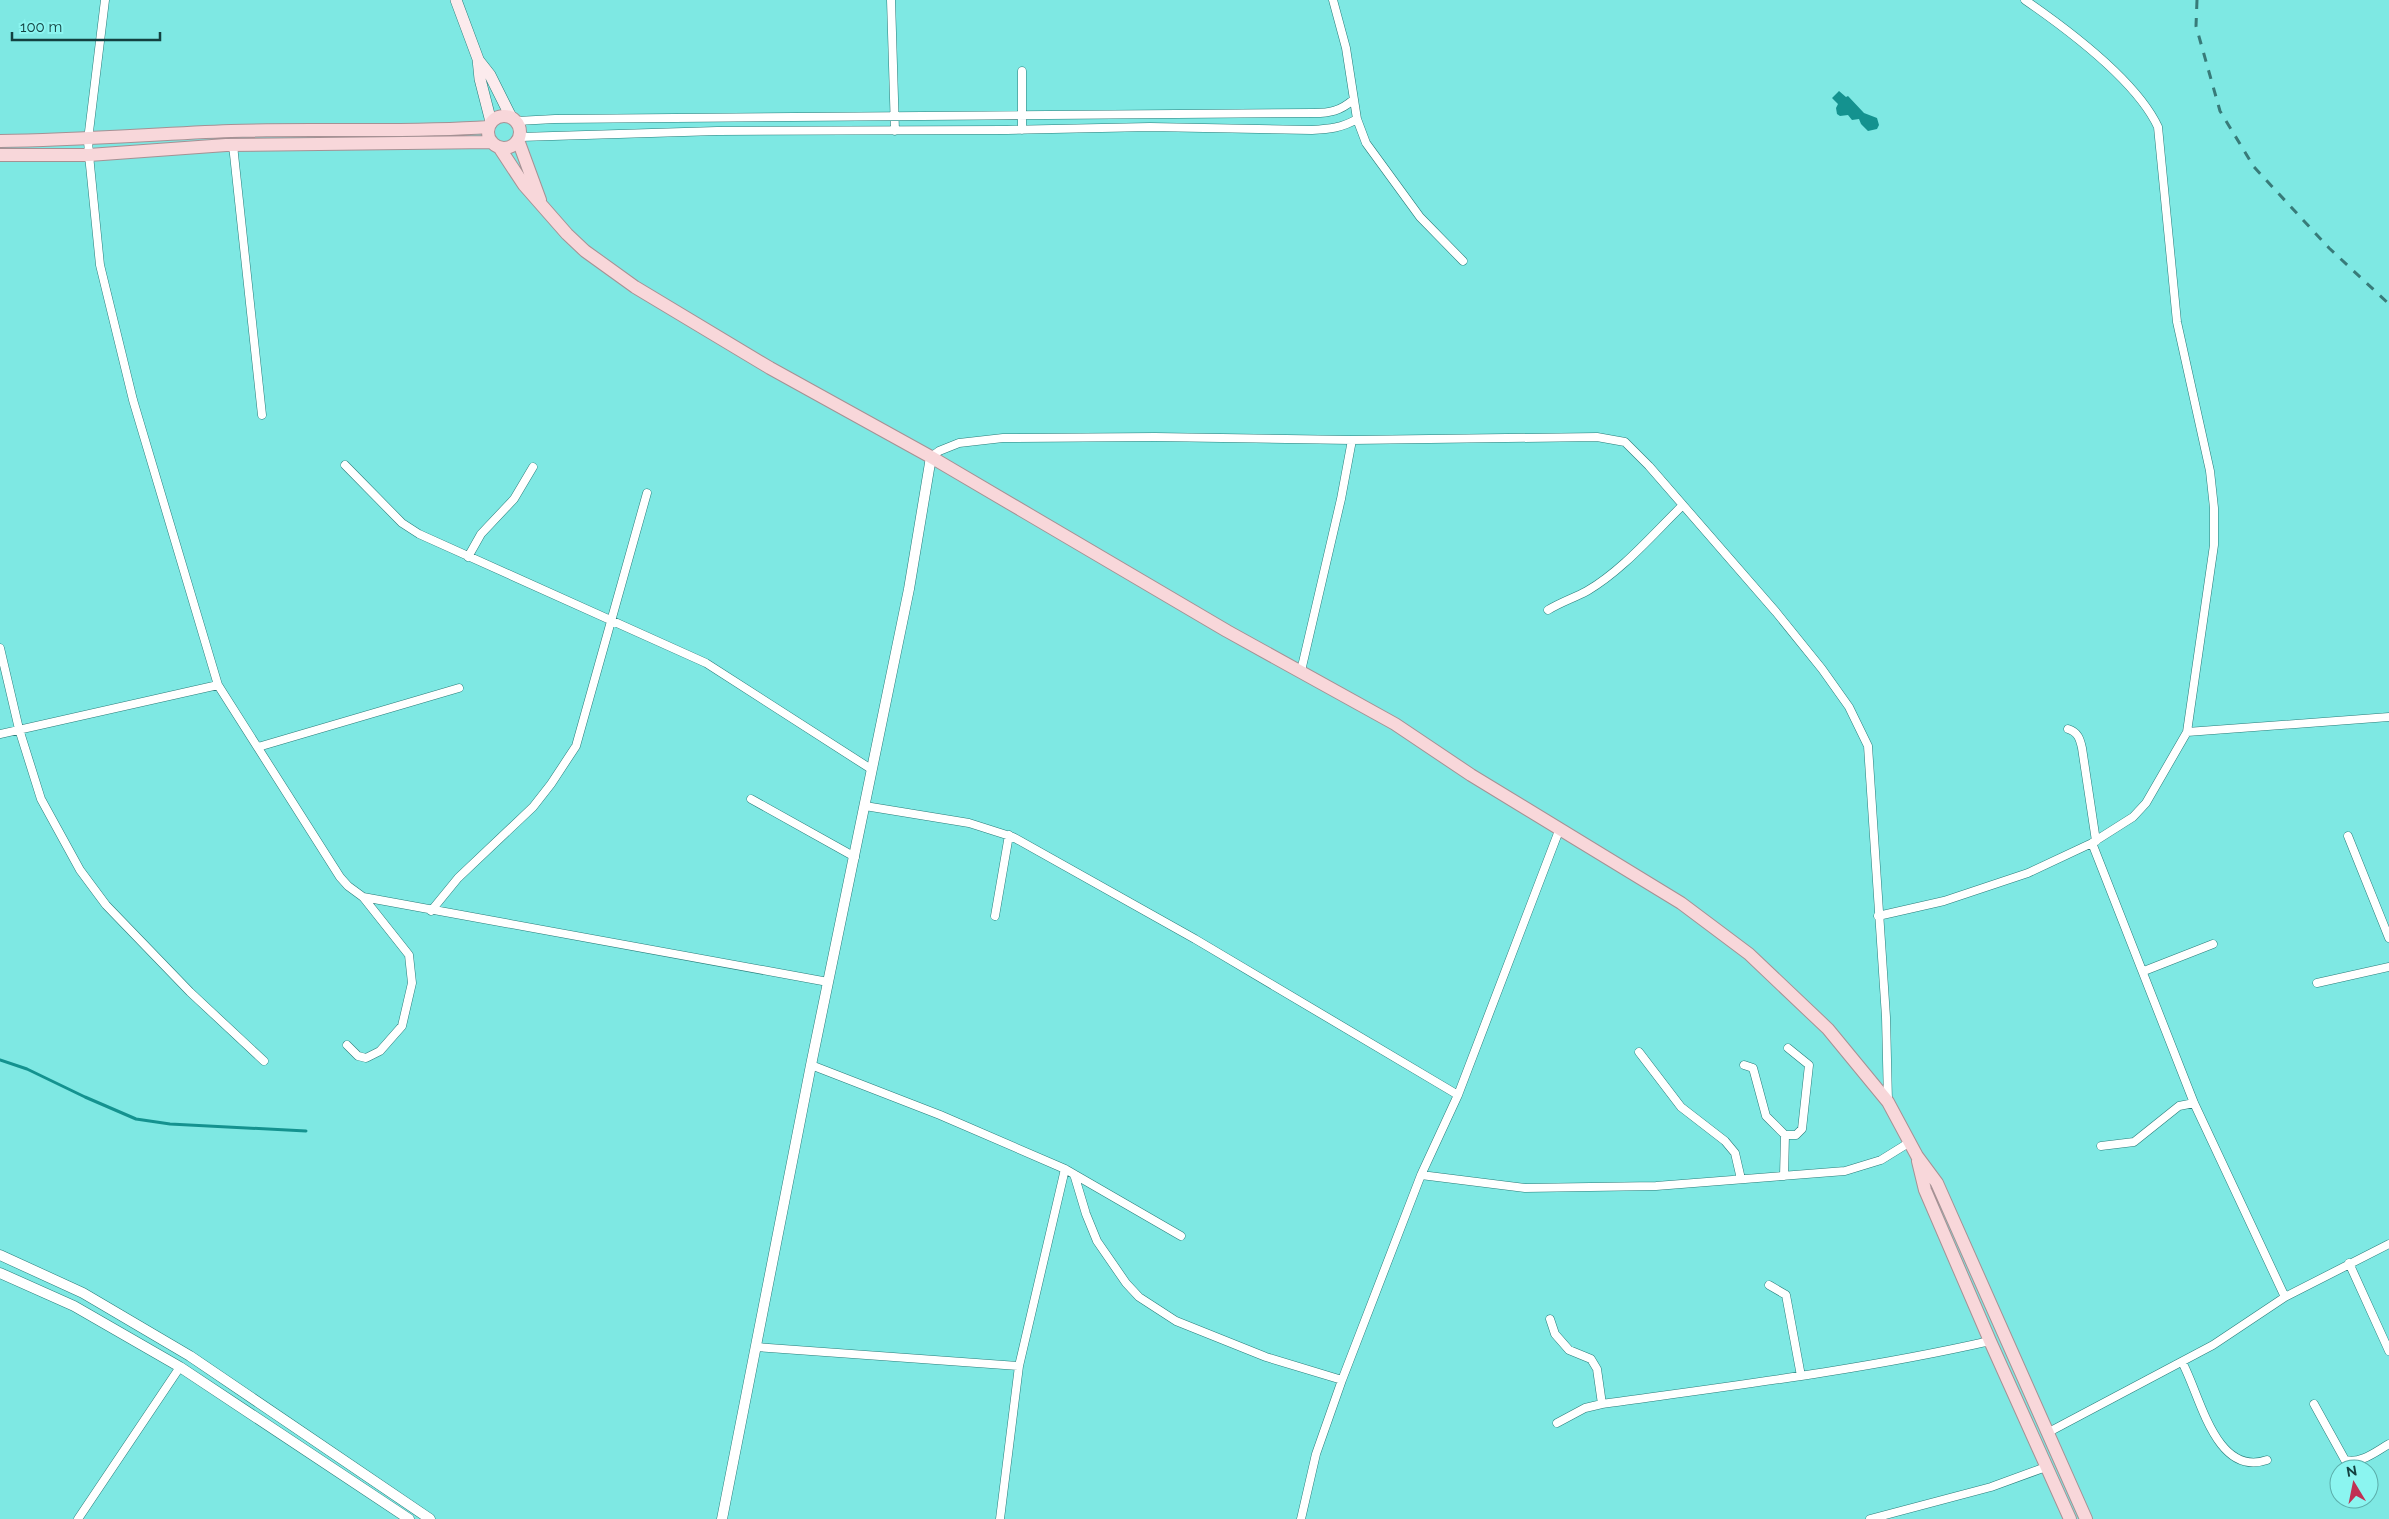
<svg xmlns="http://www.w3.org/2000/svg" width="2389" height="1519" font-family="Raleway,sans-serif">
  <rect width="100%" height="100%" fill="#7ee8e3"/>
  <path fill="#14928f" d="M1839,91L1846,97L1848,96L1864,113L1877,118L1879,125L1877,129L1868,131L1861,124L1859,119L1852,120L1848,115L1840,116L1837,114L1836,108L1838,104L1832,98Z"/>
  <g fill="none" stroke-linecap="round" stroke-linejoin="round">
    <path stroke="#14928f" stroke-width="3" d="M0,1060L27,1069L85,1097L136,1119L170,1124L306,1131"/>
    <defs>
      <path id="minor" d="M105,0L88,140L89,155L100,265L133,400L218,685L340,877L348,886L363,897L828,982
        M891,0L895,131
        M1333,0L1346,48L1357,119L1366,143L1420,217L1463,261
        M517,121L555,119L1314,113C1330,113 1340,111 1353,100
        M1022,130V71
        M520,137L717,131L1007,130L1150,127L1312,130C1329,129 1342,128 1357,119
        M233,145L262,415
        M931,457L939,451L959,443L1003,438L1155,437L1352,440L1597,437L1625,442L1649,466L1776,612L1822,669L1849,707L1868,746L1886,1017L1888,1102
        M345,465L402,523L419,534L706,663L871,769
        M468,557L481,534L514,499L533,467
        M1548,610C1561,602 1574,598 1587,591C1623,570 1653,534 1683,505
        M0,648L19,729L41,799L80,870L106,905L190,992L264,1061
        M1301,671L1341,499L1352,440
        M2068,729C2078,732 2080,739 2082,748L2096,841
        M2187,732L2389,717
        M0,734L218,685
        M258,747L459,688
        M751,799L855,857
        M865,806L969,823L1013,837L1195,939L1458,1095
        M2348,836L2389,938
        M2092,843L2194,1103L2285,1297
        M431,911L458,878L533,807L551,784L576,746L647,493
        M995,916L1009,835
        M1878,916L1944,901L2028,873L2092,843L2133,817L2146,803L2187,732L2214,545V508L2210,471L2177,322L2158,127C2136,80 2067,29 2025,0
        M2144,971L2213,944
        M2317,983L2389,967
        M347,1045L358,1056L366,1058L380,1051L402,1026L412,983L409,955L363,897
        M1639,1052L1681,1107L1725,1141L1735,1153L1741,1179
        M811,1065L940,1115L1065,1169L1181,1236
        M1744,1065L1753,1068L1766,1116L1785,1135H1796L1802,1129L1809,1065L1788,1048
        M2101,1146L2134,1142L2179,1106L2194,1103
        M1074,1174L1086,1214L1097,1241L1126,1283L1139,1297L1176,1321L1266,1357L1342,1380
        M1421,1175L1525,1188L1656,1186L1845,1171L1881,1160L1910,1142
        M1784,1176L1785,1135
        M2349,1263L2389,1351
        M1769,1285L1786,1295L1801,1376
        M1550,1319L1555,1334L1569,1350L1591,1359L1597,1369L1602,1404
        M756,1347L1019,1366
        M2182,1362C2200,1394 2215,1478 2267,1460
        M2314,1404L2345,1460C2361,1464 2375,1452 2389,1444
        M1557,1423L1585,1408L1602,1404C1731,1386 1862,1370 1990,1341
        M2047,1433L2213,1345L2285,1297L2389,1244
        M78,1519L180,1367
        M1000,1519L1019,1366L1065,1169
        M1301,1519L1316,1454L1342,1380L1421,1175L1458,1095L1560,828
        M1870,1519L1991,1487L2046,1467"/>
      <path id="tertiary" d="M0,1255L83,1293L190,1356L430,1519
        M0,1273L74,1306L180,1367L409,1519
        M722,1519L811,1065L909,589L931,457"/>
      <path id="secondary" d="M456,0L478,59L480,79L491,122
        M479,61L490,75L511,117"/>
      <path id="primary" d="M488 132a16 16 0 1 1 32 0a16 16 0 1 1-32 0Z
        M518,140L540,200
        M0,141C77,140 154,134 231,131C317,128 403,133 489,127
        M499,147L524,185L567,234L585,251L635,287L770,368L931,457L1227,631L1395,724L1471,775L1681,903L1749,954L1828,1029L1888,1102L1917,1156L1937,1183L2086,1519
        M0,155H89L226,145L492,142
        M1918,1161L1925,1190L1990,1341L2070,1519"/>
    </defs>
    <use href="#minor" stroke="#297d7a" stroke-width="9"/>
    <use href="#tertiary" stroke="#297d7a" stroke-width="11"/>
    <use href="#secondary" stroke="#297d7a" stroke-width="12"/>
    <use href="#primary" stroke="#a59194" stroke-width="14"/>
    <use href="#minor" stroke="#fff" stroke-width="8"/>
    <use href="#tertiary" stroke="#fff" stroke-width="10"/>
    <use href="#secondary" stroke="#fcebed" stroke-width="11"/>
    <use href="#primary" stroke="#f8d7da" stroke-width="12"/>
    <path stroke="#387b79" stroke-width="3" stroke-dasharray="9 9" stroke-linecap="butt" d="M2197,0L2196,26L2220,111L2254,167L2329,248L2389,304"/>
  </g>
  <g transform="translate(2354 1484) rotate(350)"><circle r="24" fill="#8bf5f0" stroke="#5badaa"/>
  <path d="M0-4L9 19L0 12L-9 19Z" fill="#c03154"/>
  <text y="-8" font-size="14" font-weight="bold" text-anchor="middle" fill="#134140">N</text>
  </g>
  <path d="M12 32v8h148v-8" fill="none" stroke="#134140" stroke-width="2.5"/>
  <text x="20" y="32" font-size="15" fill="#134140" stroke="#8bf5f0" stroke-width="4" paint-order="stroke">100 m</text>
</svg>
